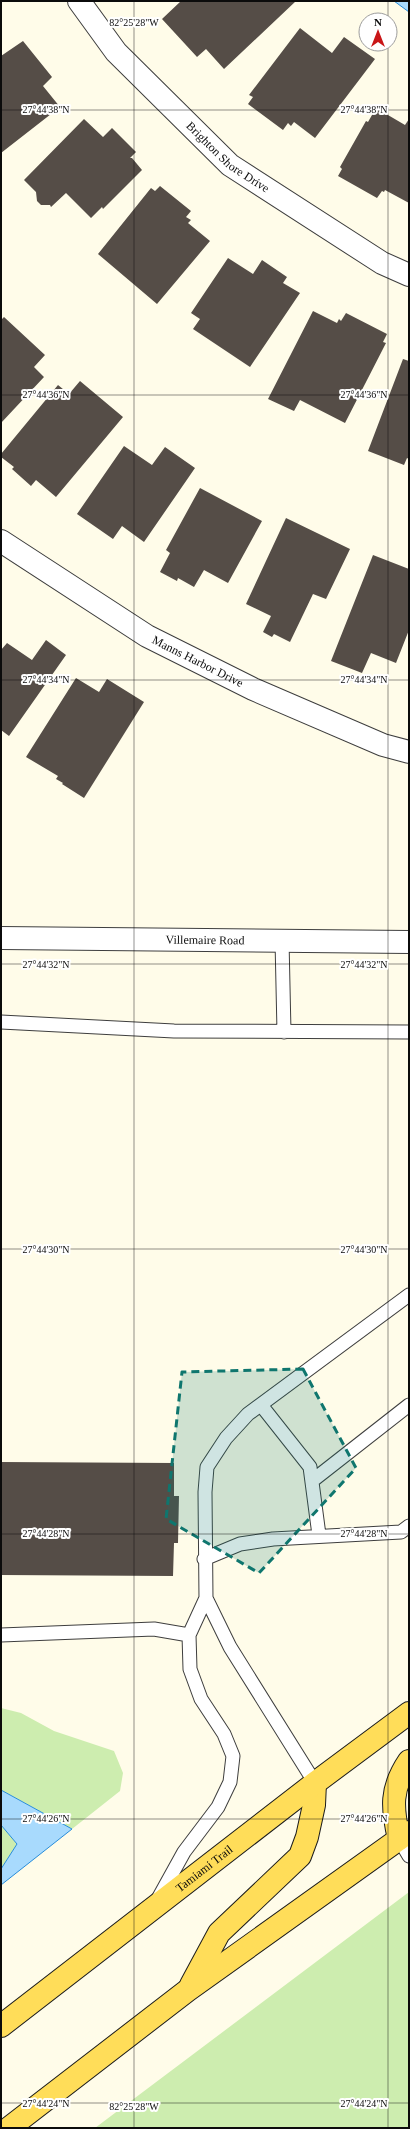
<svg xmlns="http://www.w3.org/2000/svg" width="410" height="2129" font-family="Georgia,serif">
  <rect width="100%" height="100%" fill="#fffce9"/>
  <path fill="#cdedaf" d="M1,1708L21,1713L54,1731L114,1751L123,1773L120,1791L72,1829L1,1790Z
    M1,1825L17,1844L1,1869Z
    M409,1892V2128H95Z"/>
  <path fill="#a8dafd" stroke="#288ddb" d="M394,1H409V12Z
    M1,1790L72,1829L1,1885V1869L17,1844L1,1825Z"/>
  <path fill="#554d47" d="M181,1H296L224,69L206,49L197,57L162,19Z
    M300,28L332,53L344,37L375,59L315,138L294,122L291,126L288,123L283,130L248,104L253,97L249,95Z
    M23,41L52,77L43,86L60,107L1,153V56Z
    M376,108L405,125L409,119V203L385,190L384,192L382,191L377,198L338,176L342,169L340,167L366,121L368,122Z
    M84,119L103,137L112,128L136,152L130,158H132L142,170L103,209L102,207L91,218L66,193L51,207L50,205H41L37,201L36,192L24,180Z
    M160,186L191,211L186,217L191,220L188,223L210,241L157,304L98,254L151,188L155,191Z
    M228,258L253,274L262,260L287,277L283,283L300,293L250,367L193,329L200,319L191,313Z
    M313,311L337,323L339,319L341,321L346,313L387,334L383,342L386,343L345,423L300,400L294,411L268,399Z
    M4,317L45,355L34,367L44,377L1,423V320Z
    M403,359L409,361V459L407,458L404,465L368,451Z
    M80,381L123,417L56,497L36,480L31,486L12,469L14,467L1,457V454L58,385L69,394Z
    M124,446L152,465L165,447L195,468L144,542L122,526L113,539L77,514Z
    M200,488L262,521L228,583L204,570L194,587L178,578L177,581L160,572L170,553L166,550Z
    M286,518L350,549L326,599L313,594L290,642L274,634L272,637L263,632L271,616L246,604Z
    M373,555L409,569V630L396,663L371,653L362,673L331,661Z
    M46,640L66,655L9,736L1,730V650L7,643L32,660Z
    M76,678L99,692L107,679L144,702L84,798L62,784L63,783L56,779L58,776L26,757Z
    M1,1462L174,1463V1496H179L178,1543H174L173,1576L1,1575Z"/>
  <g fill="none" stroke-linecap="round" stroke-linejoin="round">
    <defs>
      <path id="lane" d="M282,940L284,1032
        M1,1022L174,1031L409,1032
        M261,1405L310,1467L319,1535
        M312,1481L409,1405
        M204,1559L240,1544L273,1539L401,1532L409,1526
        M1,1635L154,1629L189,1635
        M315,1783L230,1647L206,1598L205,1492L207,1467L226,1438L248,1414L409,1295
        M399,1839L409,1856
        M158,1899L184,1852L218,1807L230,1782L233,1756L224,1734L201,1699L190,1669L189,1635L206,1598"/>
      <g id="street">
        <path id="s1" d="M79,1L116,52L230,165L382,263L409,275"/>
        <path id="s2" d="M1,541L147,636L253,689L383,745L409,752"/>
        <path id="s3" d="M1,938L409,942"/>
      </g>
      <g id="primary">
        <path d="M399,1839C392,1808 390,1789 409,1761"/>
        <path d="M191,1985L219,1933L300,1856L307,1837L314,1805L315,1783"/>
        <path id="s4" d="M1,2026L315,1783L409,1713"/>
        <path d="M9,2128L188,1990L409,1832"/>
      </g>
    </defs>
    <use href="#lane" stroke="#3e3e3e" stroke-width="15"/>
    <use href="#street" stroke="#3e3e3e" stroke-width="24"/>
    <use href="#primary" stroke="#1c1c1c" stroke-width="24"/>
    <use href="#lane" stroke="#fff" stroke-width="13"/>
    <use href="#street" stroke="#fff" stroke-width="22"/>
    <use href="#primary" stroke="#ffdd59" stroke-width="22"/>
  </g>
  <path fill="#0f766e" fill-opacity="0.2" stroke="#0f766e" stroke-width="3" stroke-dasharray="8 5" stroke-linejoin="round" d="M303,1369L356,1468L259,1573L166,1519L182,1372Z"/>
  <path fill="none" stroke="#0b0b0b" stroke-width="1" stroke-opacity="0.45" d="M134,1V2128M388,1V20M388,44V2128M1,110H409M1,395H409M1,680H409M1,964H409M1,1249H409M1,1534H409M1,1819H409M1,2103H409"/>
  <g text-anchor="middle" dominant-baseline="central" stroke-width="4" stroke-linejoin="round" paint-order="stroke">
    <g font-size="12" fill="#0b0b0b" stroke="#fff">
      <text stroke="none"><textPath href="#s1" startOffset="217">Brighton Shore Drive</textPath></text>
      <text stroke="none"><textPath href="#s2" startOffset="231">Manns Harbor Drive</textPath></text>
      <text stroke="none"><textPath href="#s3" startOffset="204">Villemaire Road</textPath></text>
      <text stroke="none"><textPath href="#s4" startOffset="257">Tamiami Trail</textPath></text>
    </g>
  </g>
  <g font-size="10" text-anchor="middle" fill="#0b0b0b" stroke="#fff" stroke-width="4" stroke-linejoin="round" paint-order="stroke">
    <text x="134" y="26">82°25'28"W</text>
    <text x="46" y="113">27°44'38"N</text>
    <text x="364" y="113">27°44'38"N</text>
    <text x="46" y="398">27°44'36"N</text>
    <text x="364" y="398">27°44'36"N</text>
    <text x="46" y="683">27°44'34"N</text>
    <text x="364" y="683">27°44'34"N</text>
    <text x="46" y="968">27°44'32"N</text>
    <text x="364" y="968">27°44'32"N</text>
    <text x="46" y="1253">27°44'30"N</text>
    <text x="364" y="1253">27°44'30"N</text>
    <text x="46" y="1537">27°44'28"N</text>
    <text x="364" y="1537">27°44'28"N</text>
    <text x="46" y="1822">27°44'26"N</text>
    <text x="364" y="1822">27°44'26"N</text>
    <text x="46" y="2107">27°44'24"N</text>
    <text x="364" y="2107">27°44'24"N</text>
    <text x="134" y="2110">82°25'28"W</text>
  </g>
  <rect width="410" height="2129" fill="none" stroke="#0b0b0b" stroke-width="4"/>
  <g transform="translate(378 32)"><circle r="19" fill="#ffffff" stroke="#9d9d9d"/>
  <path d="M0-3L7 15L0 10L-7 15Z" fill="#c91618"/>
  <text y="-6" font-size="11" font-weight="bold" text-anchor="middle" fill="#0b0b0b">N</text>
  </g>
</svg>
